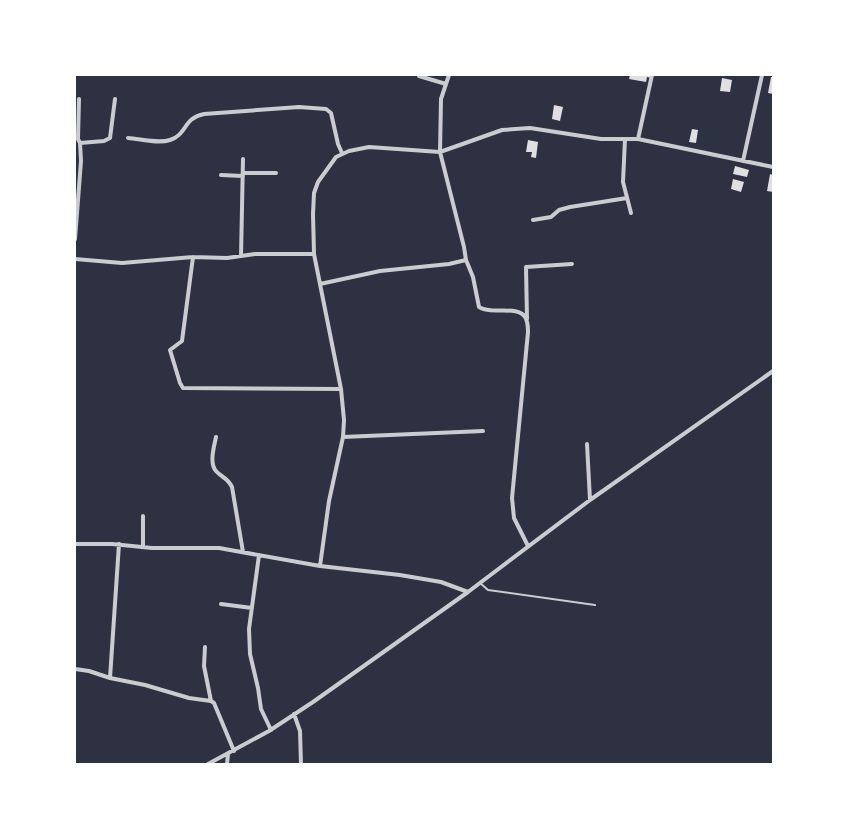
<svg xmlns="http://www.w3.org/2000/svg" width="848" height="839" font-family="'Varela Round',sans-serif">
  <rect width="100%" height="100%" fill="#2d3142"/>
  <path fill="#e0e0e3" d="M630,75H651V78L647,77L646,82L629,79Z
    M771,77H773V94L768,93Z
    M722,78L732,80L730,92L720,91Z
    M554,105L563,107L560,121L552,119Z
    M692,129L698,130L696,143L689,142Z
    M528,140L538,142L536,158L531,157L532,152H526Z
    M735,166L749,170L747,177L733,174Z
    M770,174L773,175V192L767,191Z
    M733,179L744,182L741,192L731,189Z"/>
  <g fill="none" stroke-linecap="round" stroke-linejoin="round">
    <path stroke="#caccd0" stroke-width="2" d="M480,583L488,590L595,605"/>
    <path stroke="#caccd0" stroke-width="4" d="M449,75L441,99L440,152L464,247L466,260
      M419,76L446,84
      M79,99L78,139L80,143
      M128,138C141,139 158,144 170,140C187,135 183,118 204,114L299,107L326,109L331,113L338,144L342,153
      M625,139L623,182L631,213
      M638,139L652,75
      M743,161L762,75
      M243,173H276
      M221,175L243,176
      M533,220L551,217L559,210L570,207L627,198
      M75,239L81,161L80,143L104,141L110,138L115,99
      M241,256L243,159
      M193,257L182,341L170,350L180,383L183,388L341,389
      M75,259L122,263L193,257L227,258L255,254H314
      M320,284L380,271L449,264L466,260L473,277L479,307C490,315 518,305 525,317C528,321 528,327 528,332L512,498L514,518L528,546
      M527,319L526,267L572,264
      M216,437C214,447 209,463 216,471C222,478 227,477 232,487L243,552
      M343,437L483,431
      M587,444L590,500
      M75,544H112L152,548H219L320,566L400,575L441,582L468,592
      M143,547V516
      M259,555L249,629L250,654L258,688L261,709L271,730
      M320,566L329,501L343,437L344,420L341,389L314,254L313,214L314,193L318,182L336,157L349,151L369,147L440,152L502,130L530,128L601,139H638L773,167
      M221,604L252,608
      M205,647L204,666L211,701
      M75,669L89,671L110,678L145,685L189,698L211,701L214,703L234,751
      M110,678L119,544
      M294,714L300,731L301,764
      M208,764L269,731L313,702L468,592L590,500L773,371
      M227,764L228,754"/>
  </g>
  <rect width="848" height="839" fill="none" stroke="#ffffff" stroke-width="152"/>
</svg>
